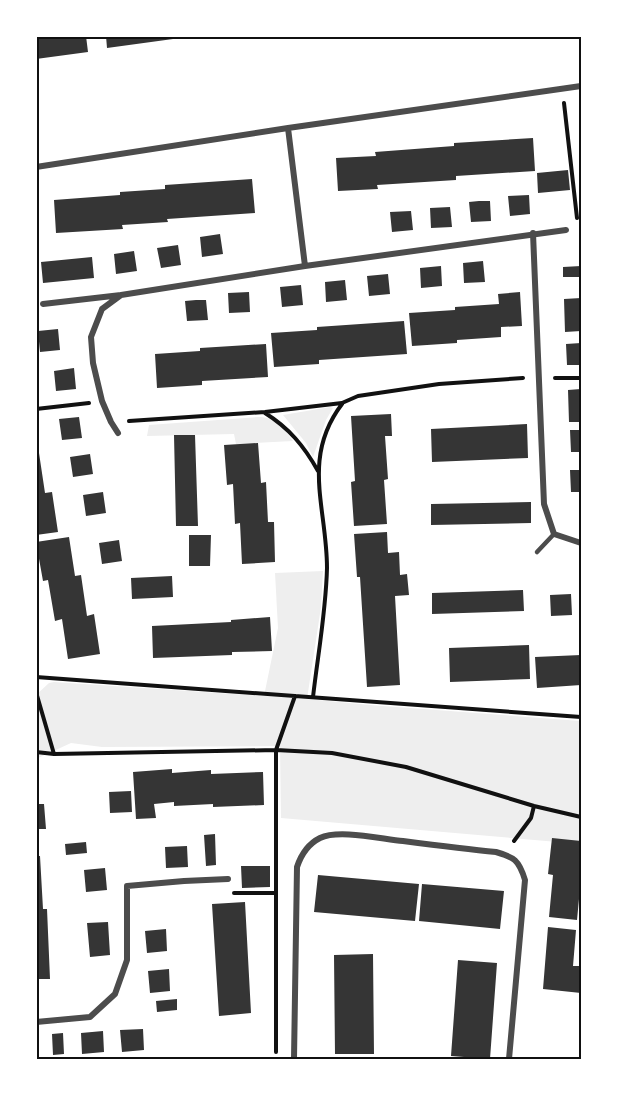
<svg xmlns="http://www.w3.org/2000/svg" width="617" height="1095" font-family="'Space Grotesk',sans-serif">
  <rect width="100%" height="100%" fill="#fff"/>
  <path fill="#eee" d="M330,407L333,408L326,420L313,457L306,443L283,415Z
    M258,417C276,417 283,427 293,441L236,444L234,434L147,436L149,425Z
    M323,571L321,607L307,699L370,705L581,721V844L281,818L280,746L102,747L71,743L36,759V695L49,683L54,682L264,696L278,628L275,573Z"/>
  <path fill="#353535" d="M36,36H86L88,52L36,59Z
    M106,36H172L173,39L107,48Z
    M533,138L535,171L456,176V180L377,185L378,189L338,191L336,158L376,156L375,152L454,146V143Z
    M568,170L570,190L538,193L537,173Z
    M252,179L255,213L167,219L168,222L122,225L123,229L56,233L54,200L120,195V192L165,189V185Z
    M529,195L530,214L510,216L508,196Z
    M479,201H490L491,221L471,222L469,202Z
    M450,207L452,227L431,228L430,208Z
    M411,211L413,230L392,232L390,212Z
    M220,234L223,254L202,257L200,237Z
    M178,245L181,265L161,268L157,248Z
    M134,251L137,271L116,274L114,254Z
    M92,257L94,278L43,283L41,262Z
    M483,261L485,282L464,283L463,263Z
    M441,266L442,286L421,288L420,268Z
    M581,266V277H563V267Z
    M388,274L390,294L369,296L367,276Z
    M345,280L347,300L326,302L325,282Z
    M301,285L303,305L282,307L280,287Z
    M249,292L250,312L229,313L228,293Z
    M520,292L522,326L501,327V337L457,340V343L412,346L409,313L455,310V307L499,304L498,294Z
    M581,298V331L565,332L564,299Z
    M196,300H206L208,320L187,321L185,301Z
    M404,321L407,354L319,360V364L274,367L271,333L317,330V327Z
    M58,329L60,350L40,352L38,331Z
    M581,343V365H567L566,344Z
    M266,344L268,377L202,381V385L157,388L155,354L200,351V348Z
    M74,368L76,389L56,391L54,371Z
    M581,389V422H569L568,390Z
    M391,414L392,436H385L388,479L384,480L387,524L354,526L351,482L355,481L351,416Z
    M79,417L82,438L62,440L59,419Z
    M527,424L528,458L432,462L431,429Z
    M570,430H581V452H571Z
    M174,435H195L198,526H176Z
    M258,443L261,483L266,482L268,522H274L275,562L242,564L240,523L235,524L233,484L227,485L224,445Z
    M36,453H39L45,493L52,492L58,532L36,535Z
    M90,454L93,474L73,477L70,457Z
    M570,470H581V492H571Z
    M103,492L106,513L86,516L83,495Z
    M531,502V523L431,525V504Z
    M387,532L388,553L399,552L400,575L407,574L409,595L395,596L400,685L367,687L360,577H357L354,534Z
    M189,535H211L210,566H189Z
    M69,537L75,576L81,575L87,616L94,614L100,654L68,659L62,619L55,621L48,580L43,581L36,542Z
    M119,540L122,561L102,564L99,543Z
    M172,576L173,597L132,599L131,578Z
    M523,590L524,611L432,614V593Z
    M571,594L572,615L551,616L550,595Z
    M270,617L272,651L232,652V655L153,658L152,626L231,622V620Z
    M529,645L530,679L450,682L449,648Z
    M581,655V685L537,688L535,657Z
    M172,769V773L211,770V774L263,772L264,805L213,807V804L174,806V802L154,804L156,818L136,819L133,772Z
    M131,791L132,812L110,813L109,792Z
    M36,804H44L46,829H36Z
    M215,834L216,865L206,866L204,835Z
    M552,838L581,841V878L577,920L549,917L553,875L548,874Z
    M86,842L87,853L66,855L65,844Z
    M187,846L188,867L166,868L165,847Z
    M36,856H40L43,909H47L50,979H36Z
    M241,866H270V887L242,888Z
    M105,868L107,890L86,892L84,870Z
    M318,875L419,884L415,921L314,912Z
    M422,884L504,891L500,929L419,921Z
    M245,902L251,1013L219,1016L212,904Z
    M108,922L110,955L90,957L87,923Z
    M548,927L576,930L573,966H581V993L543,989Z
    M166,929L167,951L147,953L145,931Z
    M373,954L374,1054H335L334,955Z
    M458,960L497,963L490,1059L451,1056Z
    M169,969L170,991L150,993L148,971Z
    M177,999V1010L157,1012L156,1001Z
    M143,1029L144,1050L122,1052L120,1030Z
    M103,1031L104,1052L82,1054L81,1033Z
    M63,1033L64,1054L53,1055L52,1034Z"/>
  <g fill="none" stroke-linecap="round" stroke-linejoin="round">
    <path stroke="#111" stroke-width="4" d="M564,103L577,218
      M555,378H581
      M36,409L89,403
      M265,413C289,428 304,446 318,471
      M129,421L265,412L342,403L358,396L439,384L523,378
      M36,677L581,717
      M36,692L54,754
      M313,697C318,654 326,611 327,568C327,508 301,458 342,404
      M36,752L54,754L276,750L332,753L406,767L534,806L581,817
      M514,841L531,818L534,806
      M234,893H275
      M276,1052V750L295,696"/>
    <path stroke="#4c4c4c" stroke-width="4.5" d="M537,552L554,534"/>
    <path stroke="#4c4c4c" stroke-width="6" d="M288,128L305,266
      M36,167L288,128L581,86
      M533,233L544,504L554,534L581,543
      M43,304L121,295
      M118,433L111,422L102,401L93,363L91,337L102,309L121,295L305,266L566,230
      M36,1022L90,1017L115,994L127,960V886L184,881L228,879
      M294,1059L297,867C301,855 308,844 320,838C339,829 381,839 403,841C434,845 465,849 496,852C514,857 519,860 525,880L509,1059"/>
  </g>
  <rect width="617" height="1095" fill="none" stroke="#ffffff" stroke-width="75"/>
  <rect x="38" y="38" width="542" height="1020" fill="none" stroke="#111" stroke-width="2"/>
</svg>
